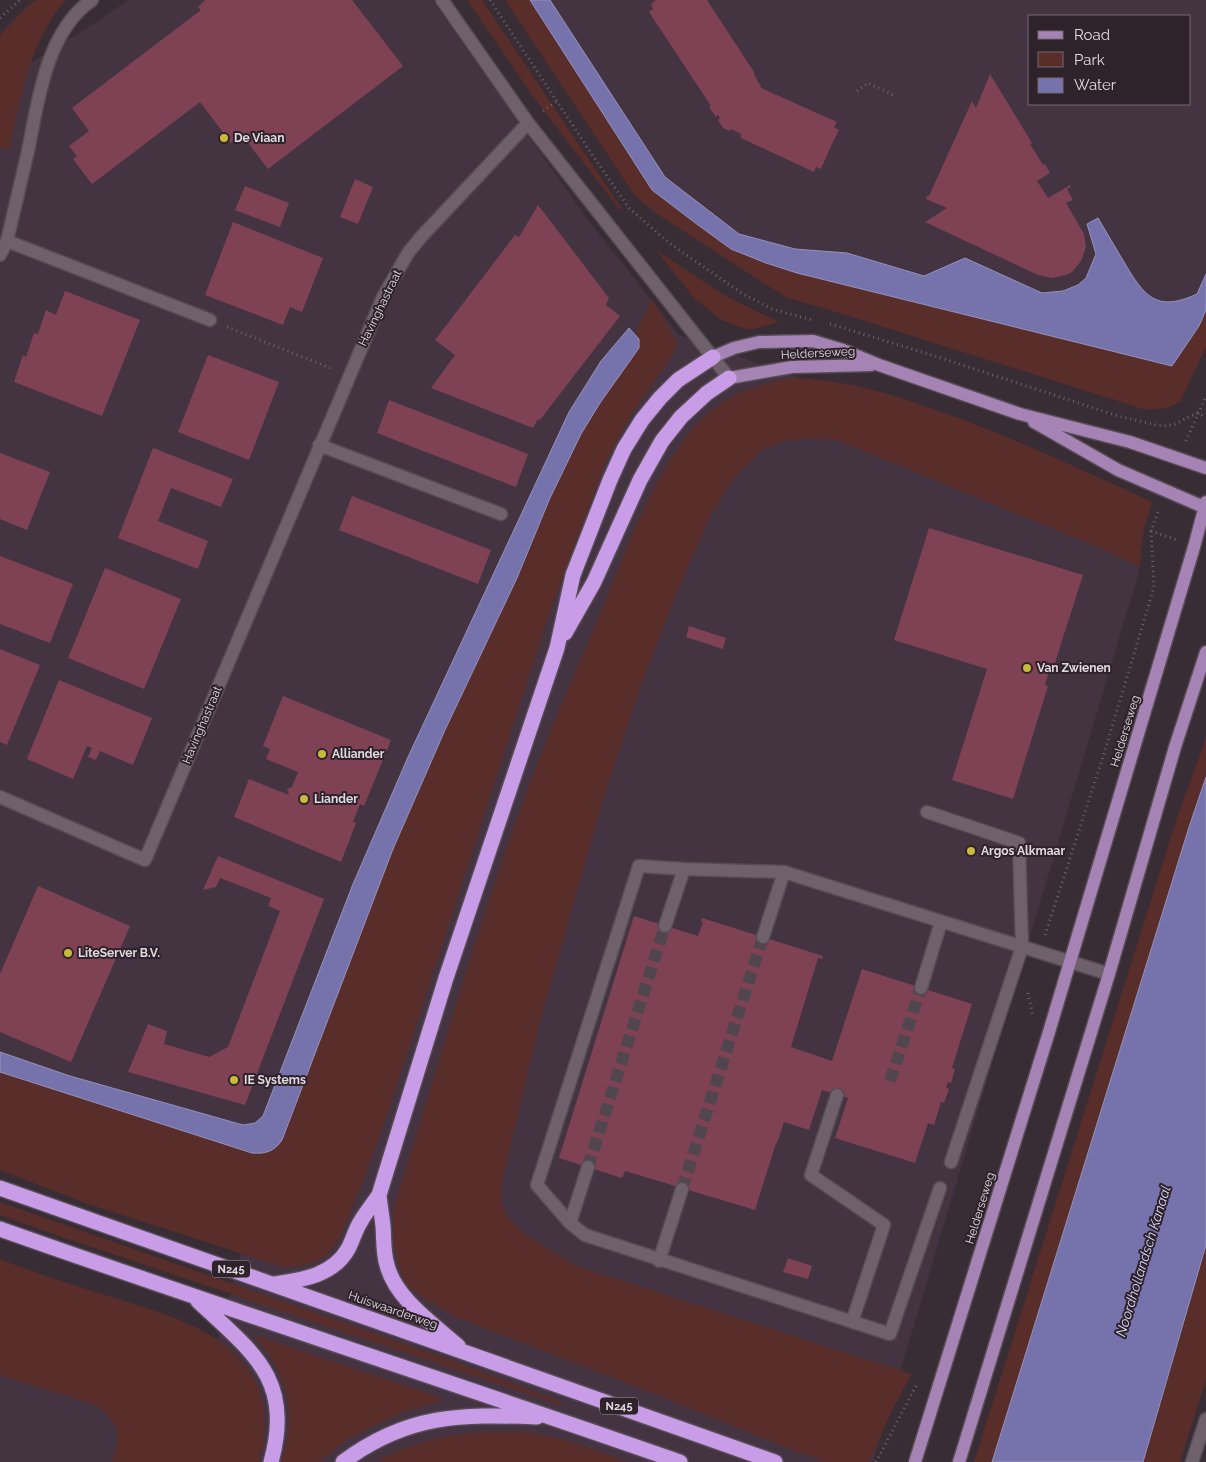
<svg xmlns="http://www.w3.org/2000/svg" width="1206" height="1462" font-family="Raleway,sans-serif">
  <rect width="100%" height="100%" fill="#382c35"/>
  <path fill="#443340" fill-rule="evenodd" d="M128,0H432L585,216L679,335L1147,503L1138,575L873,1462H185L259,1185L0,1086V82L95,23Z
    M530,0H1206V332L789,288L652,190ZM1030,16H1190V104H1030Z
    M0,1372L137,1416L149,1462H0Z"/>
  <path fill="#592d29" d="M37,0H66C29,41 21,98 9,149L0,147V35L27,6Z
    M467,0H482L624,212L618,208L533,96Z
    M505,0H530L652,190L698,225L731,249L766,263L797,273L1172,365L1199,326L1206,310V347L1180,402L1167,408L1146,410L830,310L787,298L657,214L635,196Z
    M656,250L726,296L779,322L749,330L721,320L694,298Z
    M652,299L677,343L674,353L633,412L606,461L550,611L389,1109C377,1143 365,1177 351,1211C345,1225 339,1244 327,1254C314,1265 299,1267 283,1267L88,1204L0,1170V1072L252,1153C263,1154 276,1150 282,1140L393,849L445,730L517,578L550,498L581,434L639,339L635,335Z
    M791,378C848,379 890,394 942,412C1014,438 1083,470 1152,502L1142,535L1140,567L1098,547L837,440L811,438L786,440L762,450L733,479L710,516L674,599L640,688L604,796L541,1017L503,1177L501,1203L508,1218L523,1233L576,1266L912,1374L895,1404L869,1462H826L785,1447L632,1385L456,1317C441,1308 424,1300 411,1288C394,1272 392,1232 394,1211C395,1203 398,1195 400,1188C443,1050 482,910 533,775C553,722 576,671 598,619C624,556 651,476 697,424C722,396 755,385 791,378Z
    M1206,738V777L1190,824L992,1462H974L1177,818Z
    M0,1202L455,1362L562,1402L561,1405L53,1234L0,1215Z
    M1206,1245V1380L1180,1462H1143Z
    M0,1259C38,1274 76,1286 115,1298C174,1317 253,1337 264,1409C267,1427 263,1445 259,1462H112C114,1455 119,1445 118,1438C118,1424 107,1413 96,1405L0,1375Z
    M254,1335L445,1399L401,1413L371,1427L347,1440L319,1462H281C284,1451 288,1439 289,1428C293,1394 276,1360 254,1335Z
    M522,1431L565,1440L630,1462H376C427,1434 466,1432 522,1431Z"/>
  <path fill="#7673ac" stroke="#9692bb" d="M530,0H550L665,177L739,234L795,249L847,253L924,276L965,258L1042,293L1063,291L1078,285L1086,278L1096,254L1087,224L1098,218C1107,233 1115,247 1124,262C1144,296 1156,313 1197,294L1206,274V310L1199,326L1172,366L797,273L766,263L731,249L698,225L652,190Z
    M629,328L639,339V348L600,403L581,434L550,498L517,578L445,730L393,849L282,1140C274,1152 265,1154 252,1153L0,1072V1052L70,1076L243,1125L255,1123L263,1116L353,884L408,757L569,412L601,361Z
    M1206,777V1245L1143,1462H992L1190,824Z"/>
  <path fill="#7f4255" d="M205,0H352L403,66L268,169L242,135L231,143L200,102L92,184L73,159L77,156L69,146L89,131L72,108L201,10L198,7Z
    M656,0H707L754,72V74L761,87V88L837,122L834,127L839,130L831,146L821,169L816,167L814,172L741,138V134L731,129L730,131L723,128L718,120L720,118L718,115L716,117L709,107L711,106L649,12L653,9L651,4Z
    M990,74L1032,143L1030,144L1043,165L1045,164L1050,173L1037,181L1048,198L1070,185L1071,187L1067,189L1073,200L1066,203L1084,234L1086,247L1081,261L1072,272L1066,275L1052,278L1038,275L925,222L947,208L926,199L927,196H929L972,101L976,108Z
    M355,179L373,187L358,224L340,217Z
    M245,186L289,203L280,227L235,210Z
    M538,205L609,298L606,305L620,316L540,420L538,419L533,428L431,388L455,355L435,340L515,235L519,237Z
    M233,222L323,258L302,312L290,307L283,325L205,295Z
    M65,291L140,320L102,416L14,382L23,355L26,357L34,333L38,334L46,310L56,315Z
    M208,355L279,382L249,460L178,432Z
    M389,400L528,454L516,487L377,433Z
    M153,448L233,479L221,507L171,488L158,521L208,541L198,569L118,538Z
    M0,453L50,472L27,530L0,519Z
    M352,496L491,550L478,584L339,530Z
    M929,528L1083,575L1053,669L1050,668L1045,685L1048,686L1013,799L952,780L987,669L894,640Z
    M0,556L73,584L50,643L0,624Z
    M105,568L181,599L144,689L68,658Z
    M689,626L726,638L723,649L686,637Z
    M0,649L40,665L7,745L0,742Z
    M59,680L152,718L133,765L100,751L96,760L88,757L92,748L87,746L73,779L27,759Z
    M283,696L391,740L364,806L360,804L353,822L356,823L341,862L234,817L249,779L289,795L287,789L292,787L298,772L266,759L270,749L263,746Z
    M218,856L324,899L245,1105L128,1072L148,1024L167,1031L164,1044L209,1057L228,1047L280,911L268,906L271,898L220,878L216,887L203,890Z
    M38,886L130,926L71,1062L0,1032V974Z
    M634,916L698,936L703,922H701L702,918L823,956L822,959L818,958L791,1047L832,1061L862,969L972,1004L952,1068L955,1069L951,1083L948,1082L946,1088L949,1089L944,1103L941,1102L934,1125L928,1123L915,1163L835,1138L848,1098L822,1090L809,1130L784,1122L777,1143H776L755,1210L625,1171L622,1178L559,1158Z
    M788,1258L812,1266L808,1279L783,1272Z"/>
  <g fill="none" stroke-linecap="round" stroke-linejoin="round">
    <path stroke="#51464e" stroke-width="12" stroke-dasharray="12 6" stroke-linecap="butt" d="M890,1081L921,988
      M588,1167L665,926
      M682,1189L763,937"/>
    <defs>
      <path id="minor" d="M442,0L528,123L729,378
        M7,241L210,320
        M0,255L7,241C14,211 21,181 28,151C38,102 46,31 92,0
        M319,445L501,514
        M0,797L145,860L383,297L408,253L421,237L528,123
        M927,812L1019,843L1022,947L951,1162
        M665,926L684,869
        M763,937L784,872
        M921,988L941,922
        M837,1095L811,1175L884,1225L852,1322
        M940,1188L890,1334L585,1235L570,1223L537,1185L639,866L684,869L784,872L1109,974
        M570,1223L588,1167
        M659,1261L682,1189
        M1192,1462L1206,1419"/>
      <path id="major" d="M713,357L734,348L759,342L813,341L843,350L879,365L1020,414L1130,442L1206,468
        M729,378L792,367L871,365
        M1034,422L1118,470L1206,508
        M915,1462L1049,1032L1194,547L1206,502
        M959,1462L1109,974L1175,747L1206,652"/>
      <path id="highway" d="M565,633L594,582L640,480L662,441L681,417L707,393L729,378
        M0,1188L775,1462
        M379,1195C380,1206 382,1216 383,1226C384,1239 383,1252 387,1265C395,1298 433,1324 458,1346
        M0,1229C226,1309 454,1383 680,1462
        M274,1284C301,1280 333,1276 348,1249C353,1240 355,1230 361,1221C366,1212 373,1204 379,1195L446,978L557,648L573,575L610,480L624,449L642,420L660,398L678,380L713,357
        M198,1301C252,1352 294,1379 271,1462
        M343,1462C407,1414 461,1414 537,1417"/>
    </defs>
    <use href="#minor" stroke="#554b53" stroke-width="15"/>
    <use href="#major" stroke="#554b53" stroke-width="15"/>
    <use href="#highway" stroke="#554b53" stroke-width="18"/>
    <path stroke="#6e646c" stroke-width="3" stroke-dasharray="1 4" stroke-linecap="butt" d="M490,0L589,150L629,208L669,243L743,294L772,309L812,320
      M0,18L20,0
      M857,91L868,83L896,96
      M543,111L557,101
      M830,324L938,357L1118,416L1156,425L1166,426L1175,424L1197,413L1206,417
      M227,327L333,369
      M1186,441L1206,396
      M1151,531L1177,540
      M1045,935L1103,757L1154,587L1151,531L1159,509
      M1028,993L1033,1016
      M876,1462L917,1384"/>
    <use href="#minor" stroke="#6f616b" stroke-width="12"/>
    <use href="#major" stroke="#a584b5" stroke-width="12"/>
    <use href="#highway" stroke="#c99ce7" stroke-width="15"/>
  </g>
  <g fill="#c8bb3b" stroke="#2e222b" stroke-width="2">
    <circle cx="224" cy="138" r="5"/>
    <circle cx="1027" cy="668" r="5"/>
    <circle cx="322" cy="754" r="5"/>
    <circle cx="304" cy="799" r="5"/>
    <circle cx="971" cy="851" r="5"/>
    <circle cx="68" cy="953" r="5"/>
    <circle cx="234" cy="1080" r="5"/>
  </g>
  <g text-anchor="middle" dominant-baseline="central" stroke-width="4" stroke-linejoin="round" paint-order="stroke">
    <g fill="#2e222b" stroke="#aba2a9" stroke-width="1">
      <rect x="212" y="1260.5" width="38" height="17" rx="4"/>
      <rect x="600" y="1397.5" width="38" height="17" rx="4"/>
    </g>
    <g font-size="11" font-weight="bold" fill="#e1d9df">
      <text x="231" y="1269">N245</text>
      <text x="619" y="1406">N245</text>
    </g>
    <g font-size="12" font-weight="bold" fill="#e1d9df" stroke="#2e222b" text-anchor="start">
      <text x="234" y="138">De Viaan</text>
      <text x="1037" y="668">Van Zwienen</text>
      <text x="332" y="754">Alliander</text>
      <text x="314" y="799">Liander</text>
      <text x="981" y="851">Argos Alkmaar</text>
      <text x="78" y="953">LiteServer B.V.</text>
      <text x="244" y="1080">IE Systems</text>
    </g>
    <g font-size="12" fill="#e1d9df" stroke="#2e222b">
      <text transform="translate(380 308) rotate(-64)">Havinghastraat</text>
      <text transform="translate(818 353) rotate(-3)">Helderseweg</text>
      <text transform="translate(202 725) rotate(-67)">Havinghastraat</text>
      <text transform="translate(1125 731) rotate(-73)">Helderseweg</text>
      <text transform="translate(980 1208) rotate(-73)">Helderseweg</text>
      <text transform="translate(393 1310) rotate(19)">Huiswaarderweg</text>
    </g>
    <g font-size="14" font-style="italic" fill="#d7d7f9" stroke="#2e222b">
      <text transform="translate(1143 1261) rotate(-73)">Noordhollandsch Kanaal</text>
    </g>
  </g>
  <rect x="1028" y="15" width="162" height="90" fill="#2e222b" stroke="#766b73"/>
  <rect x="1038" y="31" width="25" height="8" fill="#a584b5" stroke="#766b73"/>
  <text x="1074" y="40" font-size="15" fill="#e1d9df">Road</text>
  <rect x="1038" y="52" width="25" height="15" fill="#592d29" stroke="#766b73"/>
  <text x="1074" y="65" font-size="15" fill="#e1d9df">Park</text>
  <rect x="1038" y="78" width="25" height="15" fill="#7673ac" stroke="#766b73"/>
  <text x="1074" y="90" font-size="15" fill="#e1d9df">Water</text>
</svg>
